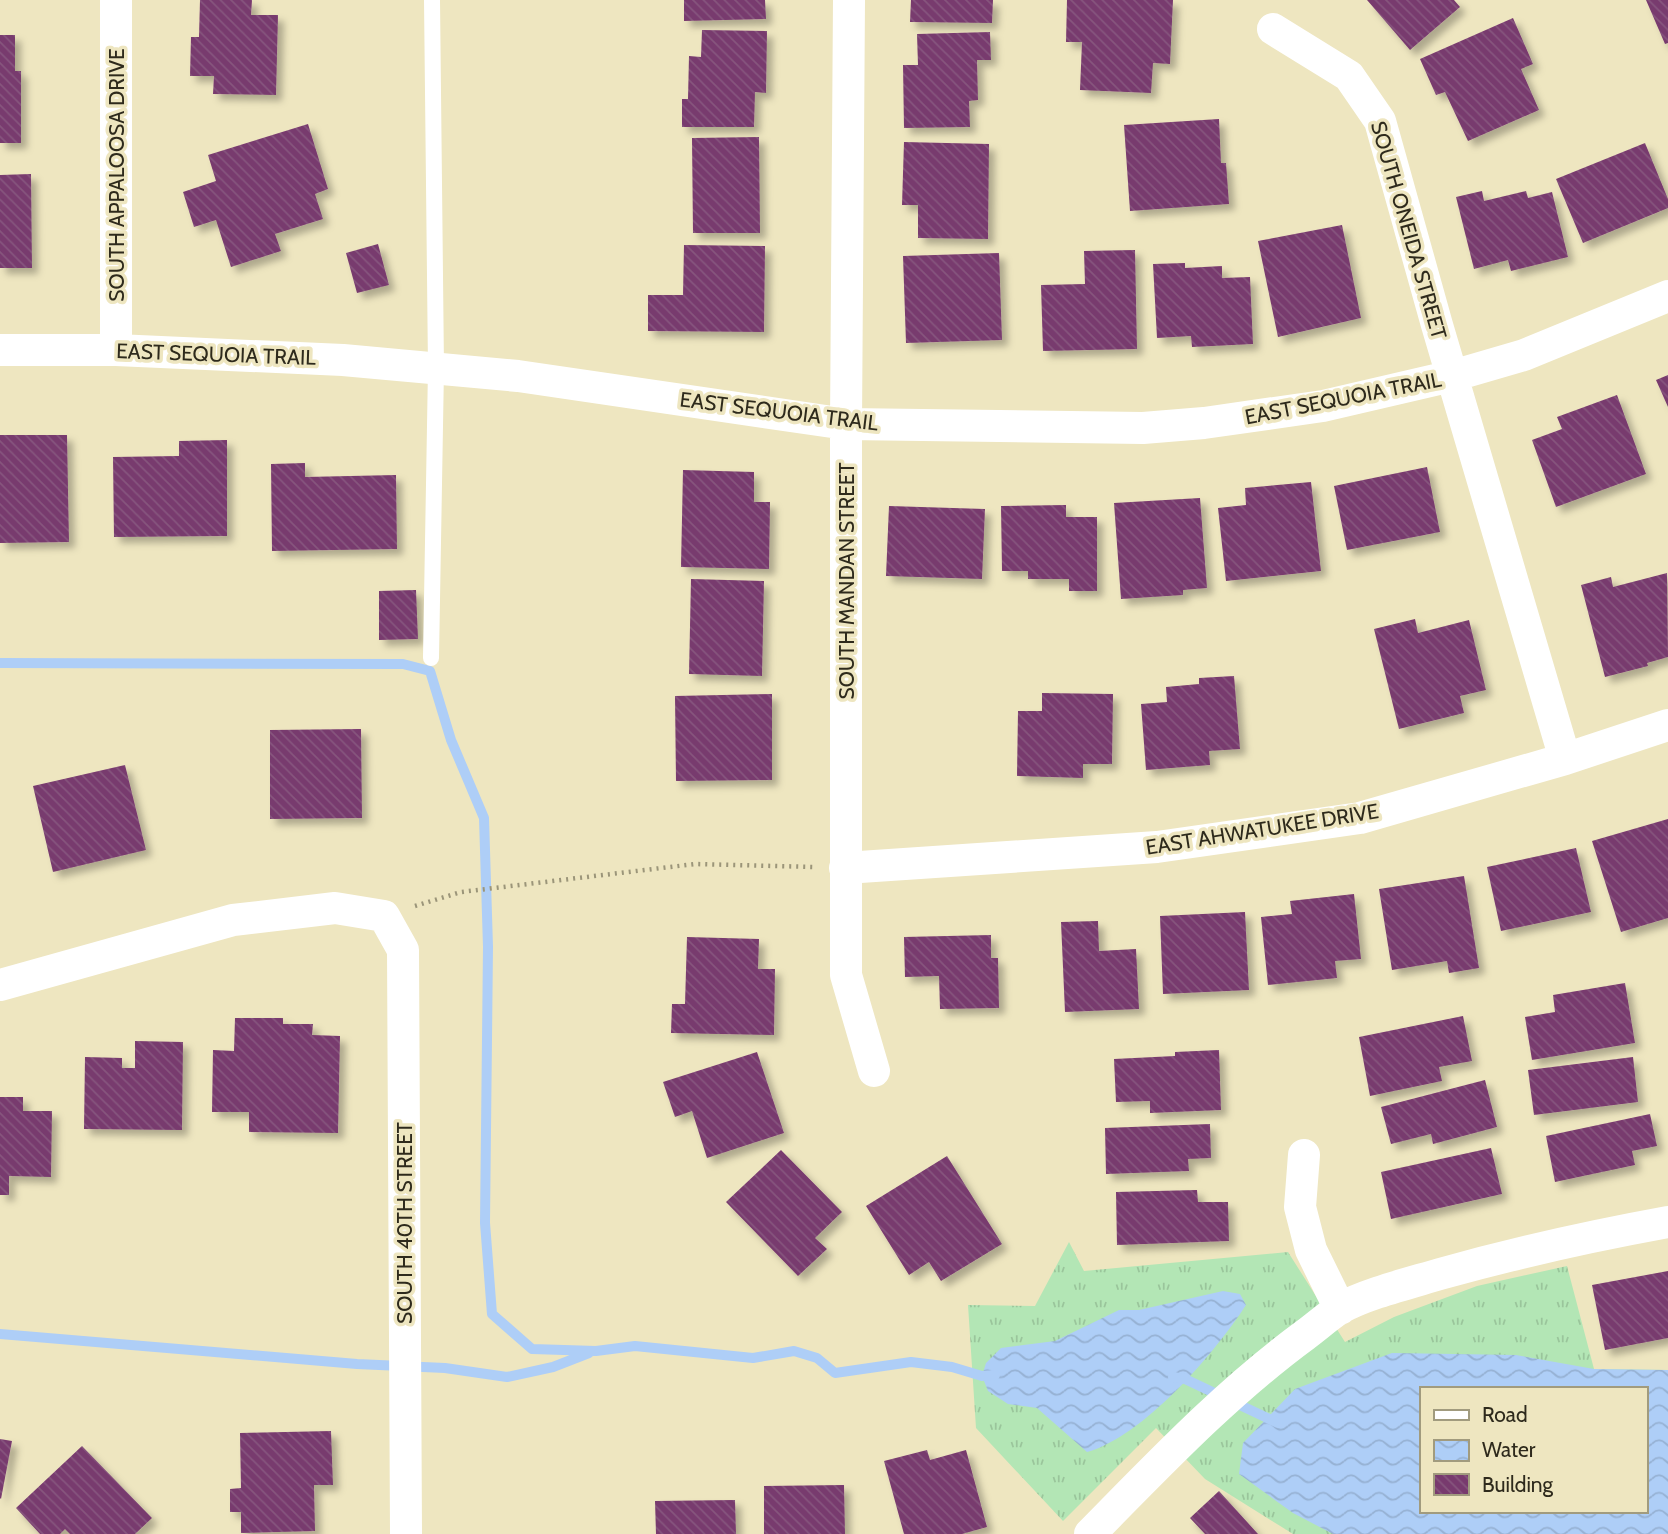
<svg xmlns="http://www.w3.org/2000/svg" width="1668" height="1534" font-family="Cabin,sans-serif">
  <defs>
    <pattern id="grass-tufts" width="24" height="20" patternUnits="userSpaceOnUse" patternTransform="scale(1.75)"><rect width="24" height="20" fill="#b3e6b5"/><path d="M3 7l-1-3M5 7V3M7 7l1-3M15 17l-1-3M17 17v-4M19 17l1-3" fill="none" stroke="#9ac59b"/></pattern>
    <pattern id="water-waves" width="16" height="10" patternUnits="userSpaceOnUse" patternTransform="scale(1.75)"><rect width="16" height="10" fill="#aecef7"/><path d="M0 5q4-4 8 0t8 0" fill="none" stroke="#96b1d3"/></pattern>
    <pattern id="building-back-hatch" width="6" height="6" patternUnits="userSpaceOnUse" patternTransform="scale(1.75)"><rect width="6" height="6" fill="#783a6e"/><path d="M-1 5l2 2M0 0l6 6M5-1l2 2" fill="none" stroke="#86557d"/></pattern>
    <filter id="shadow"><feDropShadow dx="6" dy="6" stdDeviation="3.5" flood-color="#0004"/></filter>
  </defs>
  <rect width="100%" height="100%" fill="#eee6c0"/>
  <path fill="url(#grass-tufts)" fill-rule="evenodd" d="M1069,1242L1084,1271L1288,1252L1345,1342L1394,1317L1477,1286L1567,1266L1594,1369L1668,1370V1534H1293L1205,1479L1156,1428L1063,1521L976,1428L968,1305L1035,1306ZM1421,1389H1645V1511H1421Z"/>
  <path fill="url(#water-waves)" fill-rule="evenodd" d="M1223,1291L1240,1294L1246,1305C1215,1353 1143,1437 1087,1452L1037,1408L1008,1404L988,1391L982,1376L986,1363L1001,1348L1055,1341L1119,1310H1139Z
    M1392,1353L1516,1355L1594,1369L1668,1370V1534H1333L1293,1513L1239,1474L1243,1443L1295,1389ZM1421,1389H1645V1511H1421Z"/>
  <g fill="none" stroke-linecap="round" stroke-linejoin="round">
    <path stroke="#aecef7" stroke-width="10" d="M0,663L403,664L430,671L451,740L484,818L488,947L485,1223L492,1314L532,1349L596,1351L635,1346L753,1358L794,1351L817,1358L835,1373L911,1362L952,1367L982,1376L995,1375
      M0,1334L357,1364L445,1368L507,1377L553,1367L589,1353
      M1173,1377L1185,1379L1278,1423"/>
  </g>
  <path fill="url(#building-back-hatch)" filter="url(#shadow)" d="M200,0H252L251,15H278L276,95L213,94L214,76H190L191,37H199Z
    M684,0H765L766,19L684,21Z
    M911,0H993L992,23L910,22Z
    M1067,0H1173L1170,64L1153,63L1151,93L1080,90L1082,42H1066Z
    M1367,0H1454L1460,7L1410,50Z
    M1646,0H1668V43L1665,44Z
    M1513,18L1533,64L1521,69L1539,110L1468,141L1445,92L1436,95L1420,59Z
    M702,30L767,31L766,93L755,92L754,127H682V99H688L689,56L701,57Z
    M990,32L991,60H977L978,100L969,101L970,127L904,128L903,65H918L917,34Z
    M0,35H15V71H21V143H0Z
    M1219,119L1221,163H1226L1229,204L1130,211L1124,125Z
    M308,124L328,189L315,194L323,219L275,234L281,251L231,267L216,220L194,227L183,192L216,181L208,155Z
    M759,137L760,233H693L692,138Z
    M904,142L989,144L988,239L918,238V205H902Z
    M1645,143L1668,199V208L1583,243L1556,179Z
    M31,174L32,268H0V175Z
    M1482,191L1484,201L1526,191L1528,198L1552,192L1568,257L1511,271L1508,260L1474,269L1456,197Z
    M1342,225L1361,318L1278,337L1258,241Z
    M378,244L389,285L357,293L346,253Z
    M684,245L765,246L764,332L648,331V295H683Z
    M1135,250L1137,349L1043,351L1041,285L1085,284L1084,251Z
    M999,253L1002,340L906,343L903,256Z
    M1185,263V268L1222,266V278L1250,277L1253,344L1192,347L1191,336L1157,338L1153,264Z
    M1668,375V407L1656,380Z
    M1617,395L1646,474L1556,507L1532,440L1562,429L1557,417Z
    M0,435H67L69,542L0,543Z
    M227,440V536L114,537L113,457L179,456V441Z
    M305,463V477L396,475L397,549L272,551L271,464Z
    M1427,467L1440,532L1347,550L1334,486Z
    M683,470L754,472V502H770L769,569L681,567Z
    M1311,482L1321,571L1226,581L1218,508L1246,505L1245,488Z
    M1200,498L1207,588L1183,590V595L1121,599L1114,503Z
    M1066,505V517H1097V591H1069V579H1028V571H1002L1001,506Z
    M889,506L985,509L982,579L886,576Z
    M1667,573L1668,657L1647,663L1648,666L1605,677L1581,585L1611,577L1613,587Z
    M691,579L764,581L762,676L689,674Z
    M416,590L418,639L379,640V591Z
    M1415,619L1418,633L1469,620L1486,690L1460,696L1464,713L1399,729L1374,629Z
    M1234,676L1240,749L1209,751L1210,765L1146,770L1141,704L1167,702L1166,687L1199,684V678Z
    M1042,693L1113,694L1112,764H1083V778L1017,776L1018,711H1042Z
    M772,694V780L676,781L675,696Z
    M361,729L362,818L270,819V730Z
    M125,765L146,850L53,872L33,786Z
    M1668,819V918L1621,932L1592,841Z
    M1576,848L1591,912L1501,931L1487,867Z
    M1464,876L1479,968L1449,973L1447,961L1392,970L1379,889Z
    M1354,894L1361,959L1335,961L1337,978L1268,985L1261,917L1292,914L1290,901Z
    M1245,912L1249,990L1163,994L1160,916Z
    M1098,921L1099,951L1136,949L1139,1009L1065,1012L1061,922Z
    M991,935V958H998L999,1008L940,1009L939,976L905,977L904,937Z
    M687,937L759,939L758,969H775L774,1035L671,1033L672,1004H685Z
    M1625,983L1635,1043L1532,1060L1525,1017L1555,1012L1553,995Z
    M1463,1016L1472,1061L1439,1067L1442,1081L1370,1096L1359,1037Z
    M235,1018H283V1024H313L312,1035L340,1036L338,1133L249,1132V1112H212L213,1050L234,1051Z
    M135,1041L183,1042L182,1130L84,1129L85,1057L122,1058V1068H135Z
    M1219,1050L1221,1110L1150,1113V1101L1116,1102L1114,1059L1175,1056V1052Z
    M757,1052L784,1133L707,1158L692,1111L675,1117L663,1082Z
    M1633,1057L1638,1102L1534,1115L1528,1070Z
    M1485,1080L1497,1127L1433,1144L1431,1134L1391,1144L1381,1107Z
    M0,1097H23V1111H52L51,1177L9,1176V1195H0Z
    M1650,1114L1657,1146L1632,1151L1635,1165L1555,1182L1546,1136Z
    M1210,1124L1211,1158L1188,1159L1189,1171L1106,1174L1105,1128Z
    M1491,1148L1502,1194L1391,1219L1381,1172Z
    M781,1150L842,1212L815,1238L827,1249L798,1276L726,1202Z
    M947,1156L1002,1244L941,1281L929,1262L909,1275L866,1206Z
    M1197,1190L1198,1202H1228L1229,1241L1117,1245L1116,1192Z
    M1668,1271V1338L1605,1350L1592,1285Z
    M331,1431L333,1485H314L315,1531L241,1533V1512H230V1489L241,1488L240,1433Z
    M0,1439L12,1441L1,1499L0,1498Z
    M82,1446L152,1518L135,1534H70L65,1529L60,1534H40L16,1508Z
    M927,1450L930,1460L966,1450L987,1527L962,1534H904L884,1461Z
    M844,1485L845,1534H764V1486Z
    M1219,1491L1258,1534H1205L1190,1518Z
    M735,1500L736,1534H656L655,1501Z"/>
  <g fill="none" stroke-linecap="round" stroke-linejoin="round">
    <path stroke="#9b9579" stroke-width="4.5" stroke-dasharray="2 5" stroke-linecap="butt" d="M415,906L461,892L695,864L815,867"/>
    <path stroke="#fff" stroke-width="16" d="M431,658L436,368L432,0"/>
    <path stroke="#fff" stroke-width="32" d="M849,0L846,424V975L874,1071
      M1273,29L1349,76L1380,121L1437,325L1565,759
      M0,350H116L343,360L518,376L846,424L1143,428L1204,423L1323,406L1452,376L1524,355L1668,296
      M116,350V0
      M845,868L1157,847L1360,818L1565,759L1668,725
      M0,985L233,920L335,908L384,916L403,950L406,1534
      M1304,1155L1300,1207L1311,1250L1340,1309
      M1090,1534C1159,1464 1226,1393 1305,1335C1316,1327 1327,1317 1339,1309C1365,1294 1410,1283 1440,1274C1515,1253 1591,1236 1668,1222"/>
  </g>
  <g text-anchor="middle" dominant-baseline="central" stroke-width="7" stroke-linejoin="round" paint-order="stroke">
    <g font-size="21" fill="#2e2a1c" stroke="#eee6c0">
      <text transform="translate(116 175) rotate(-90)">SOUTH APPALOOSA DRIVE</text>
      <text transform="translate(1409 230) rotate(74)">SOUTH ONEIDA STREET</text>
      <text transform="translate(216 354) rotate(2)">EAST SEQUOIA TRAIL</text>
      <text transform="translate(1343 398) rotate(-11)">EAST SEQUOIA TRAIL</text>
      <text transform="translate(779 411) rotate(7)">EAST SEQUOIA TRAIL</text>
      <text transform="translate(846 581) rotate(-90)">SOUTH MANDAN STREET</text>
      <text transform="translate(1262 829) rotate(-9)">EAST AHWATUKEE DRIVE</text>
      <text transform="translate(404 1223) rotate(-90)">SOUTH 40TH STREET</text>
    </g>
  </g>
  <rect x="1420" y="1387" width="228" height="126" fill="#eee6c0" stroke="#a19b7e" stroke-width="2"/>
  <rect x="1434" y="1410" width="35" height="10" fill="#ffffff" stroke="#a19b7e" stroke-width="2"/>
  <text x="1482" y="1422" font-size="21" fill="#2e2a1c">Road</text>
  <rect x="1434" y="1440" width="35" height="21" fill="url(#water-waves)" stroke="#a19b7e" stroke-width="2"/>
  <text x="1482" y="1457" font-size="21" fill="#2e2a1c">Water</text>
  <rect x="1434" y="1474" width="35" height="21" fill="url(#building-back-hatch)" stroke="#a19b7e" stroke-width="2"/>
  <text x="1482" y="1492" font-size="21" fill="#2e2a1c">Building</text>
</svg>
